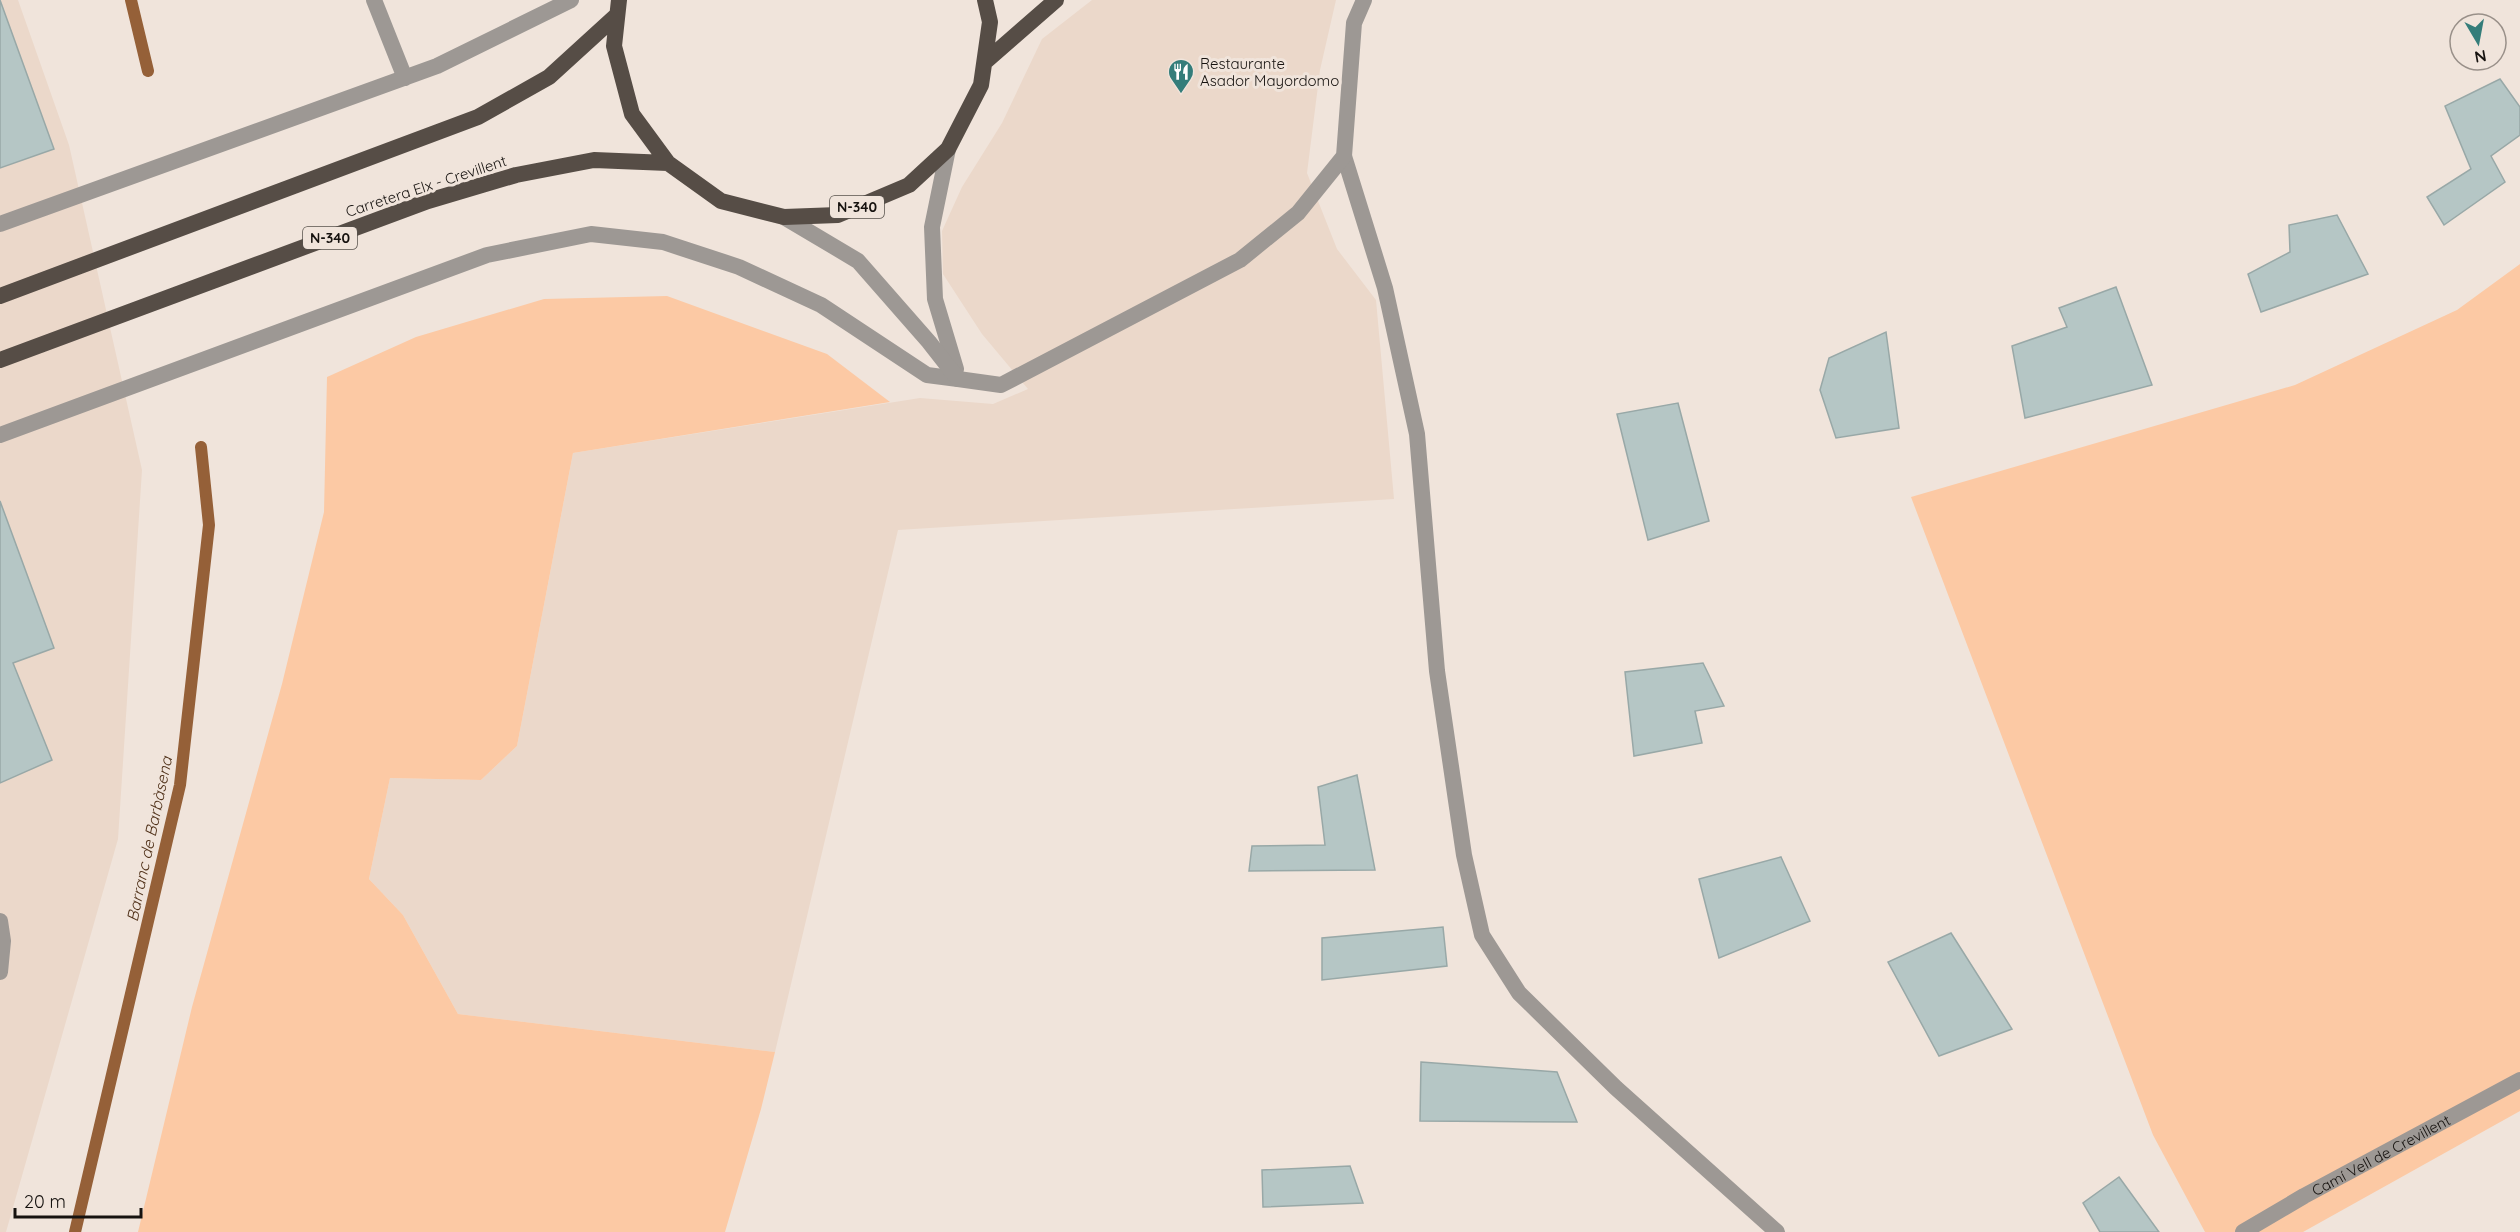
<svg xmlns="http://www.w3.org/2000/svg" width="2520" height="1232" font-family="Quicksand,sans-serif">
  <rect width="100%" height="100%" fill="#f0e4db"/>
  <path fill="#ebd8ca" d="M0,0H18L69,145L142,470L118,839L6,1232H0Z
    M1092,0H1336L1320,70L1307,173L1337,249L1376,300L1394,499L898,530L775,1052L458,1014L403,915L369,879L390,778L481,780L517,746L573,453L920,398L993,404L1028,389L982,334L943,274L942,231L962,187L1002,123L1042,39Z"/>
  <path fill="#fcc9a4" d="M2520,264V1111L2303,1232H2205L2153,1135L1911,497L2295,385L2457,310Z
    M667,296L827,354L890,402L573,453L517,746L481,780L390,778L369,879L403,915L458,1014L775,1052L761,1109L725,1232H138L192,1007L282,684L324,512L327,377L416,337L544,299Z"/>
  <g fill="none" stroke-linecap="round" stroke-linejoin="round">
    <path stroke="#956038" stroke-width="12" d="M131,0L148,71
      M75,1232L180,785L209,525L201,447"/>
  </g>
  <path fill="#b5c6c5" stroke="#98a8a7" stroke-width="1.5" d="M0,0L54,149L0,168Z
    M2500,79L2520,107V135L2491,156L2505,182L2444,225L2427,197L2471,169L2445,106Z
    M2337,215L2368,274L2261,312L2248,274L2290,252L2289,225Z
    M2116,287L2152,385L2025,418L2012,346L2067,327L2059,308Z
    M1886,332L1899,428L1836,438L1820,390L1829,358Z
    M1678,403L1709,521L1648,540L1617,414Z
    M0,501L54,648L13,663L52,760L0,783Z
    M1703,663L1724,706L1695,711L1702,743L1634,756L1625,672Z
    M1357,775L1375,870L1249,871L1252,846L1325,845L1318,787Z
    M1781,857L1810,921L1719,958L1699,879Z
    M1443,927L1447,966L1322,980V938Z
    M1951,933L2012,1029L1939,1056L1888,962Z
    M1421,1062L1557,1072L1577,1122L1420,1121Z
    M1350,1166L1363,1203L1263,1207L1262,1170Z
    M2119,1177L2159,1232H2100L2083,1203Z"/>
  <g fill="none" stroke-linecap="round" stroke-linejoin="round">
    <path stroke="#9d9894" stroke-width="16" d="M0,921L3,941L0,972"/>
    <path stroke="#9d9894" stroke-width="16" d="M374,0L405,78
      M1344,156L1385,288L1417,434L1437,671L1464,855L1482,935L1519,993L1616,1088L1777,1232
      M0,224L437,66L571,0
      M0,435L487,255L591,234L663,242L739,267L821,305L927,375L958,379"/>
    <g stroke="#9d9894" stroke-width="16">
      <path d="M948,149L932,227L935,299L956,369"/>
      <path d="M784,217L858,261L929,342L958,379L1001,385L1240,260L1298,213L1344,156L1354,23L1364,0"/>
      <path id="s1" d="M2243,1232L2304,1196L2520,1080"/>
    </g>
    <path stroke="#564d46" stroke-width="16" d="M619,0L614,46L632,114L668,163L721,201L784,217L838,215L909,185L948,149L981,85L990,22L985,0
      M985,62L1056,0
      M0,296L478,117L549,77L617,15
      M0,360L428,201L516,175L594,160L668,163"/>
  </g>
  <defs>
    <symbol id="restaurant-pin" viewBox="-11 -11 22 30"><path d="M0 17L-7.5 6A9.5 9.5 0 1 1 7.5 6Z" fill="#347d7a" stroke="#f0e4db"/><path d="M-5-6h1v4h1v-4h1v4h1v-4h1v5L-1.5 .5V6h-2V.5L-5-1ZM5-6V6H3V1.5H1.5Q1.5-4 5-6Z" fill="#fff"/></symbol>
  </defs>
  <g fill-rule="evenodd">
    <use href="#restaurant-pin" x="1166" y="57" width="30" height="40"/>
  </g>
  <g text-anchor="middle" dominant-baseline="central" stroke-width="6" stroke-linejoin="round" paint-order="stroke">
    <g fill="#f0e4db" stroke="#57514c" stroke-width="1.5">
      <rect x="830" y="196" width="54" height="22" rx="4.5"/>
      <rect x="303" y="227" width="54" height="22" rx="4.5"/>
    </g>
    <g font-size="14" font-weight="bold" fill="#16120f">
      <text x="857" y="207">N-340</text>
      <text x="330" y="238">N-340</text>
    </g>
    <g font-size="15" fill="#16120f" stroke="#f0e4db" text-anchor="start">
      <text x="1200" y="63">Restaurante<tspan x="1200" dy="17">Asador Mayordomo</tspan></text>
    </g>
    <g font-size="15" fill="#16120f" stroke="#f0e4db">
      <text transform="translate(426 186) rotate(-18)">Carretera Elx - Crevillent</text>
      <text stroke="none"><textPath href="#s1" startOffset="158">Camí Vell de Crevillent</textPath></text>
    </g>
    <g font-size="16" font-style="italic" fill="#503119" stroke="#f0e4db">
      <text transform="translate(149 839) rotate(-78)">Barranc de Barbàsena</text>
    </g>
  </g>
  <g transform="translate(2478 42) rotate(170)"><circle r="28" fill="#f0e4db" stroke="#999089" stroke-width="1.5"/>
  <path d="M0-4.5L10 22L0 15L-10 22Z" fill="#347d7a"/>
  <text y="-9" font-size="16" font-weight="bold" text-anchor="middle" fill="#16120f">N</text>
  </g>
  <path d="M15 1208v9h126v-9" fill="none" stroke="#16120f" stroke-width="3"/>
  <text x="24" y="1208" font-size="18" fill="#16120f" stroke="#f0e4db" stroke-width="4.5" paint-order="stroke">20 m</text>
</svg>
